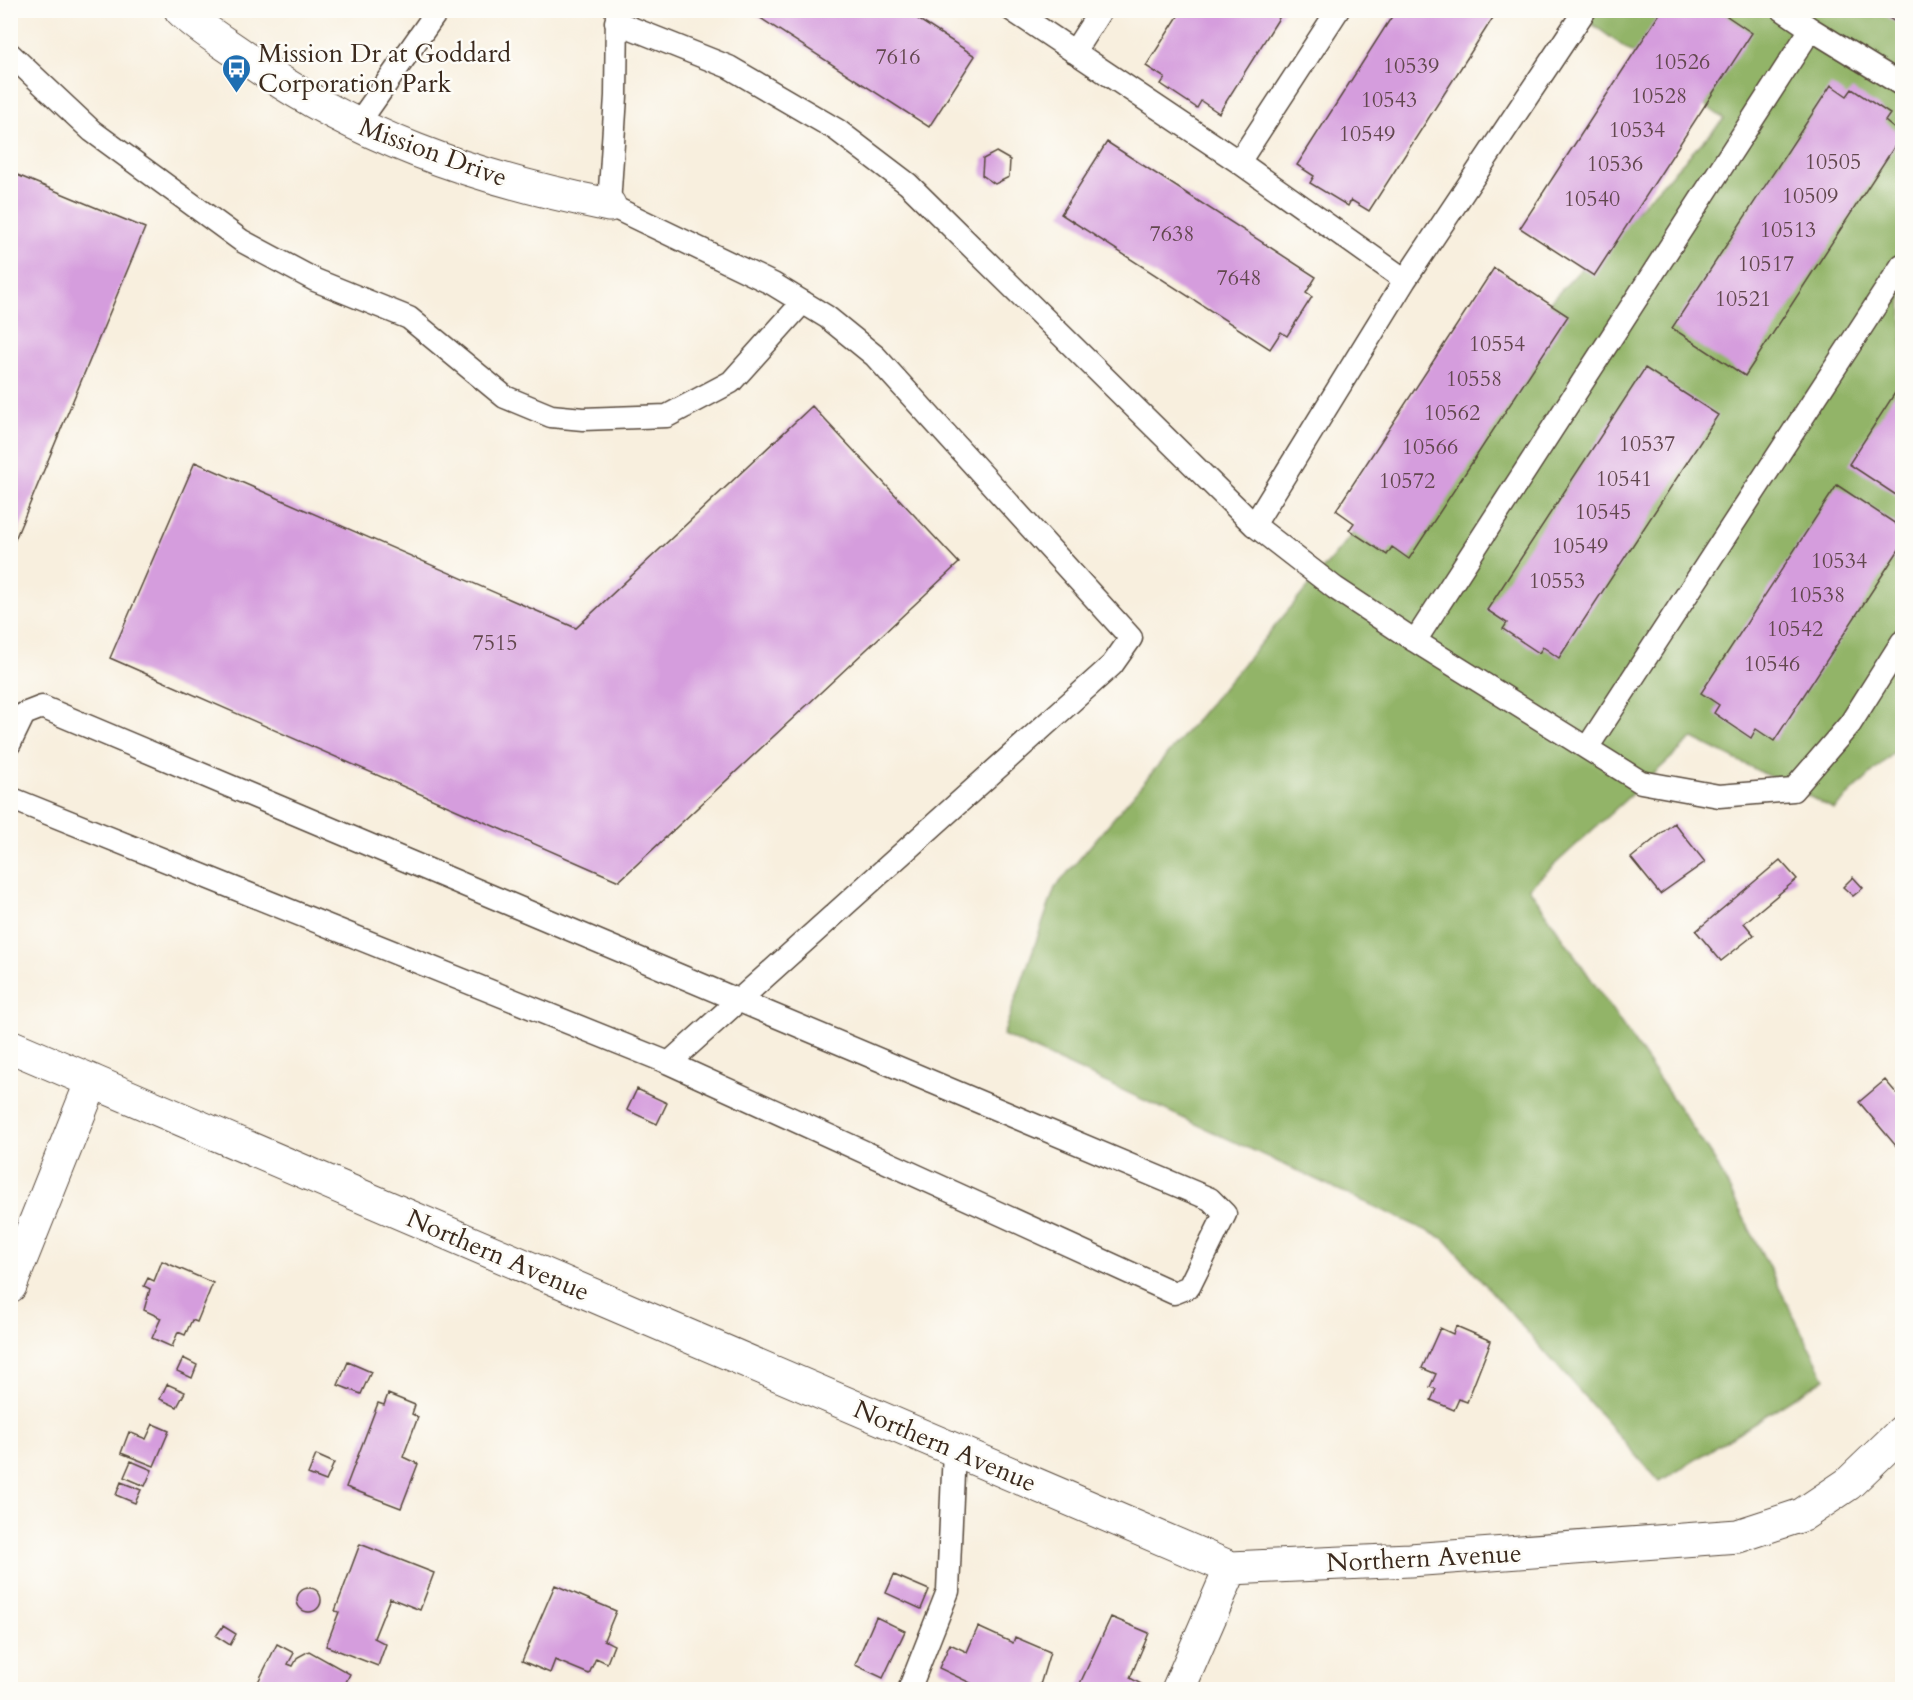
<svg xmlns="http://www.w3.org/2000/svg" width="1913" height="1700" font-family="Cardo,serif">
  <rect width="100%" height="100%" fill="#fdfcf7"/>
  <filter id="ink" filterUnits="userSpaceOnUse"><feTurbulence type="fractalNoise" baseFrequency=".0167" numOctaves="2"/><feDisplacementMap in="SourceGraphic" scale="12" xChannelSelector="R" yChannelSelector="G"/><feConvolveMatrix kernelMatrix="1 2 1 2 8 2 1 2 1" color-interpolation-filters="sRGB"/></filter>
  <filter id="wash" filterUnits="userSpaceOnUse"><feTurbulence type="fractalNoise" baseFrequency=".008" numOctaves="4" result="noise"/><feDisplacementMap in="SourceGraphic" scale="24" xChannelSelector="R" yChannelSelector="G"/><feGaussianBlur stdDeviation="1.35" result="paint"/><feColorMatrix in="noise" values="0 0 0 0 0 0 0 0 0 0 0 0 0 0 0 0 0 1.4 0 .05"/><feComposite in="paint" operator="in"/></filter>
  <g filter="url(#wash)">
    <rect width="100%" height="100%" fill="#f8efde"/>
    <path fill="#92b468" stroke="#666f43" stroke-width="1.5" d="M1574,11H1902V745L1834,809L1693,738L1529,888L1715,1161L1825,1378L1660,1482L1445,1239L1003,1035L1055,888L1528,325L1724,119Z"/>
    <g id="blocks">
      <path fill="#d59ddd" d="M748,10H904L975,56L929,127Z
        M1182,10H1284L1219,113L1201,101L1197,108L1161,84L1165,78L1146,66Z
        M1396,10H1498L1369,211L1351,200L1348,206L1310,183L1314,176L1297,165Z
        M1662,10H1718L1752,33L1594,276L1520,228Z
        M1877,10H1902V27L1898,24Z
        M1831,85L1847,96L1852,89L1890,114L1885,121L1902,135L1745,376L1672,328Z
        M1107,142L1316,277L1306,293L1312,297L1287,336L1281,332L1270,349L1061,214Z
        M996,152L1010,160L1009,177L995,184L982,175L983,159Z
        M10,172L145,228L11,549H10Z
        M1494,268L1568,316L1409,559L1392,547L1387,555L1349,530L1354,523L1336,510Z
        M1645,368L1718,415L1559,658L1543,647L1539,653L1503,629L1507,623L1487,610Z
        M1902,382V499L1849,464Z
        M812,406L959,563L619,881L110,658L195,462L576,628Z
        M1837,485L1902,528V545L1774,741L1756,729L1751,738L1714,713L1719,705L1701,693Z
        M1674,823L1705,862L1660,894L1631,858Z
        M1780,860L1797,879L1744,923L1754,935L1721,961L1696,931Z
        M1853,877L1863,888L1853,896L1843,887Z
        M1885,1080L1897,1094L1902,1090V1153L1859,1102Z
        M637,1089L667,1103L657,1124L627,1110Z
        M162,1261L213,1283L197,1322L192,1320L185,1335L178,1332L172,1347L152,1338L161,1318L144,1310L150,1289L144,1286L148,1278L154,1281Z
        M1456,1326L1491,1341L1467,1402L1459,1399L1454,1410L1431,1400L1436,1389L1430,1387L1436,1374L1422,1368L1440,1328L1453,1334Z
        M183,1358L197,1365L192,1378L177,1371Z
        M348,1362L371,1372L361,1394L338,1385Z
        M167,1384L185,1392L177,1407L160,1399Z
        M388,1394L415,1405L412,1414L418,1417L403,1457L418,1464L401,1508L346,1487L378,1403L384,1405Z
        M153,1424L169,1431L154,1466L121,1453L129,1432L146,1439Z
        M316,1455L334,1463L326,1481L308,1474Z
        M131,1461L152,1470L145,1486L124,1477Z
        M121,1482L141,1490L135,1503L116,1495Z
        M360,1544L434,1573L420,1610L390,1598L374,1638L386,1644L378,1666L326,1646L339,1612L335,1611Z
        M894,1575L929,1590L921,1609L886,1593Z
        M555,1585L616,1611L604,1640L614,1645L607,1663L596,1658L589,1674L555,1660L550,1673L522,1661Z
        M297 1600a12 12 0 1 1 24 0a12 12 0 1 1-24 0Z
        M876,1617L905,1631L883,1678L855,1665Z
        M1111,1617L1149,1633L1130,1678L1143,1685L1141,1690H1077Z
        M223,1626L236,1634L230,1645L216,1636Z
        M978,1627L1013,1643L1015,1637L1050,1652L1040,1685L1052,1690H985L939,1668L950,1644L967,1652Z
        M277,1644L294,1653L288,1664L293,1666L298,1657L309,1651L350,1674L342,1690H254Z"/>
    </g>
  </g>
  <g filter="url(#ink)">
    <use href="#blocks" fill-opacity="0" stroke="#57483b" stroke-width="1.5"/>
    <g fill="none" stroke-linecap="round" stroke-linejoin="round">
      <defs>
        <path id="service" d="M1012,10L1239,162L1405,280
          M616,22L729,67L837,130L908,184L1254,525L1335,588L1415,641L1641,782L1719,796L1793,790L1850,724L1902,642
          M1811,29L1902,85
          M1074,52L1101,10
          M10,54L92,131L242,241L315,280L409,318L505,397L551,416L583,419L667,416L731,382L803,302
          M357,125L438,10
          M1239,162L1338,10
          M1254,525L1405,280L1585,10
          M1415,641L1811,29L1783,10
          M10,743L24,714L42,707L1210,1199L1225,1214L1189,1287L1174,1293L669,1063
          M1587,748L1902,265
          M10,798L669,1063L1112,665L1131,638L875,356L827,317L773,284L609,205L616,96L617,10
          M909,1690L948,1591L954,1450"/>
        <path id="minor" d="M181,10C198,27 220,40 240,54C352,136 474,178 609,205
          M10,1046L1231,1568L1410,1560L1738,1536L1802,1515L1848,1484L1902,1432
          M10,1286L92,1081
          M1178,1690L1231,1568"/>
      </defs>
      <use href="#service" stroke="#57483b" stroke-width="25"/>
      <use href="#minor" stroke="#57483b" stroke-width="35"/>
      <use href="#service" stroke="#fff" stroke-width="22"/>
      <use href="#minor" stroke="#fff" stroke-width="33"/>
    </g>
  </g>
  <defs>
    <symbol id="bus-pin" viewBox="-11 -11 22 30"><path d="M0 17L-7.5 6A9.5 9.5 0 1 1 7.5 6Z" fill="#1f6fb2" stroke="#fdfcf7"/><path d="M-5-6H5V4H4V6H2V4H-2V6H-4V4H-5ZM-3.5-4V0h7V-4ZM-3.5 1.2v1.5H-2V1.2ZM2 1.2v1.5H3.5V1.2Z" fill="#fff"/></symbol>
  </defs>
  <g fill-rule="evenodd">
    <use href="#bus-pin" x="220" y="52" width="33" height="45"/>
  </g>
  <g text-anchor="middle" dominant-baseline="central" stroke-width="5" stroke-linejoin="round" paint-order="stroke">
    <g font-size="22" fill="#62474e">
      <text x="898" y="57">7616</text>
      <text x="1682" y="62">10526</text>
      <text x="1411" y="66">10539</text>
      <text x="1659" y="96">10528</text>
      <text x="1389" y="100">10543</text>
      <text x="1637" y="130">10534</text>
      <text x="1367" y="134">10549</text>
      <text x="1833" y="162">10505</text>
      <text x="1615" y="164">10536</text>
      <text x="1810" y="196">10509</text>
      <text x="1592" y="199">10540</text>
      <text x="1788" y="230">10513</text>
      <text x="1172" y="234">7638</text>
      <text x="1766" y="264">10517</text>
      <text x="1239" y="278">7648</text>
      <text x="1743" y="299">10521</text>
      <text x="1497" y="344">10554</text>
      <text x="1474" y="379">10558</text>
      <text x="1452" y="413">10562</text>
      <text x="1647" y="444">10537</text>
      <text x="1430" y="447">10566</text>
      <text x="1624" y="479">10541</text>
      <text x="1407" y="481">10572</text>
      <text x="1603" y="512">10545</text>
      <text x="1580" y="546">10549</text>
      <text x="1839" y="561">10534</text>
      <text x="1557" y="581">10553</text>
      <text x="1817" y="595">10538</text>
      <text x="1795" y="629">10542</text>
      <text x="495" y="643">7515</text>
      <text x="1772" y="664">10546</text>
    </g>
    <g font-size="26" fill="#3b2a1e" stroke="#fdfcf7" text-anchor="start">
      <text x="258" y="53">Mission Dr at Goddard<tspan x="258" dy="30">Corporation Park</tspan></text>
    </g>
    <g font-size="26" fill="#3b2a1e" stroke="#fdfcf7">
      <text transform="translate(433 152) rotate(20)">Mission Drive</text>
      <text transform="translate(498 1255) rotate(23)">Northern Avenue</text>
      <text transform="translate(945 1446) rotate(23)">Northern Avenue</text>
      <text transform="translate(1424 1558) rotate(-3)">Northern Avenue</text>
    </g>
  </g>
  <rect width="1913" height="1700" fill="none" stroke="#fdfcf7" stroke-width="36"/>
</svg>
